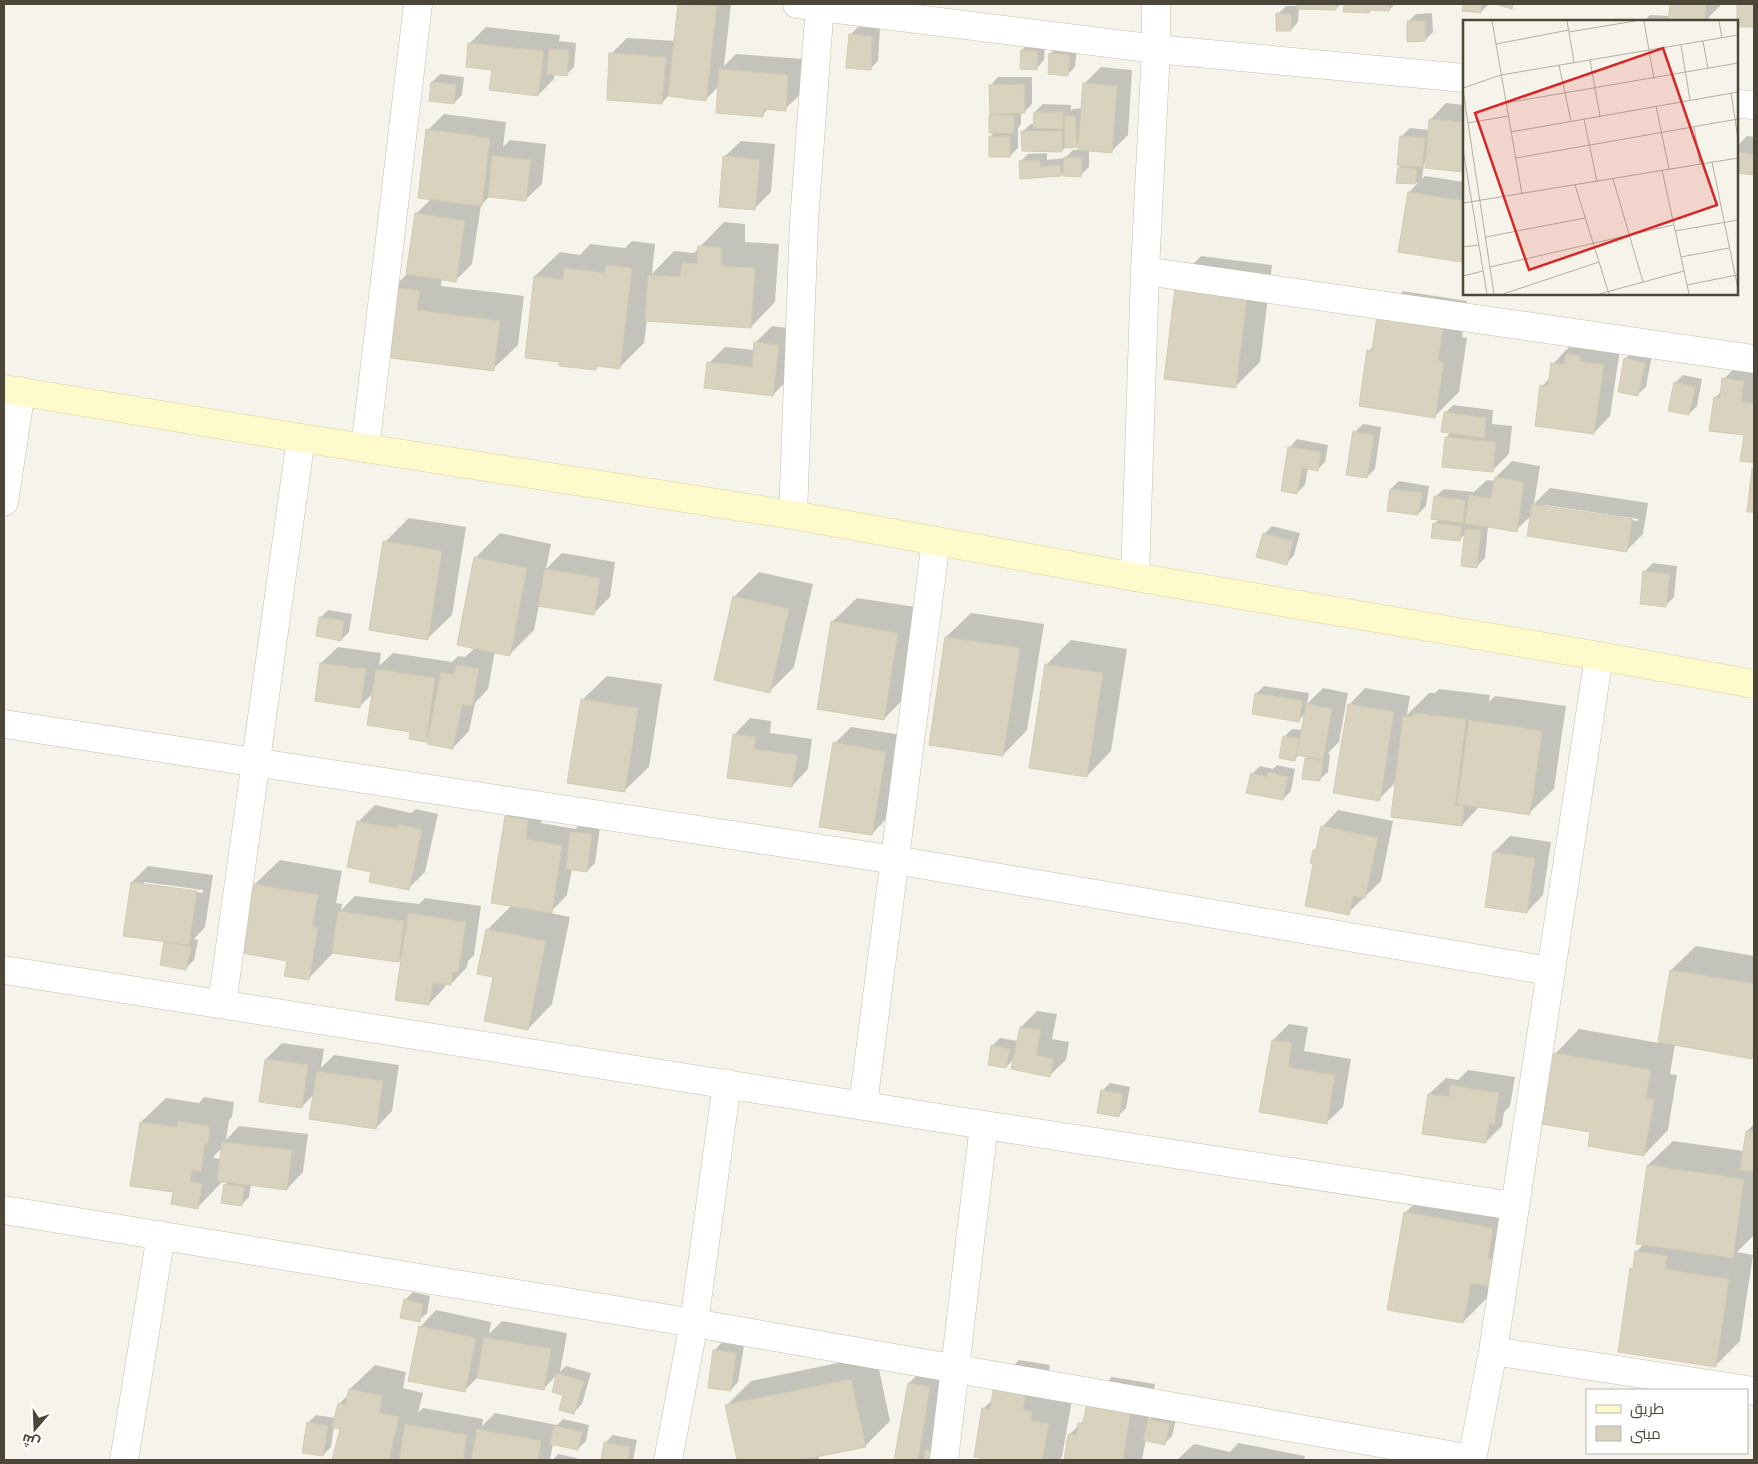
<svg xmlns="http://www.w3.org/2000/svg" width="1758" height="1464" font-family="'Noto Sans',Cairo,sans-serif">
  <rect width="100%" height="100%" fill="#f6f4ea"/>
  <path fill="#0003" fill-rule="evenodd" d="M680,4H731L724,66L736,54L804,59L802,93L785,109L769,108L762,115L719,86L705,100L669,95L662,103L611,54L627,38L676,41Z
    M1298,4H1341L1335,9L1299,8L1298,22L1291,30L1278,14L1286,6H1298Z
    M1345,4H1395L1389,10L1372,9L1369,12L1344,10Z
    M1464,4H1489L1481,12L1463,10Z
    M1671,4H1720V6L1708,18H1710V21H1644L1650,15L1670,16Z
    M1432,13L1433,32L1425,40L1408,22L1416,14Z
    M486,27L560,35L559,41L576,43L574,67L566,75L555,74L554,79L538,95L493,69L467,66L470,43Z
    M858,27L880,28L878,61L870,69L850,35Z
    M1030,42L1045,44L1044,60L1037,68L1022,50Z
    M1059,45L1077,47L1075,67L1067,75L1051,53Z
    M1101,67L1132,70L1128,135L1111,152L1089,150V167L1081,175L1065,171L1061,175L1020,162L1028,154L1047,153V160L1065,158L1073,150H1080V142L1076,146H1066L1062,151L1023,131L1031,124H1035V112L1043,104L1071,105V111L1073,109L1083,108L1084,84Z
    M440,74L464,77L462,95L454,103L430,100L432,82Z
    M998,77H1032V104L1024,112H1021V124L1018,128V148L1010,156L990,137L994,132L990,116L993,112L991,85Z
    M1446,103L1464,105V171L1426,167V161L1424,164L1422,179L1425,176L1464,182V257L1460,260L1409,192L1418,183L1398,182L1399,168L1402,164H1399L1402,136L1410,128L1429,130L1430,120Z
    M444,114L506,122L503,147L510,140L546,144L542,184L525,200L490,196L481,205L472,264L456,280L442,278L441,286L524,296L518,345L493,369L385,356L393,288L408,273L416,214L432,198L428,130Z
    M1747,136L1754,137V174L1737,172V146Z
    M741,141L775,144L771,192L755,208L724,157Z
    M724,222L745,224V242L779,244L775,302L751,327L647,320L644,343L620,367L599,365L596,369L561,361L535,276L560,252L580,255L590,244L625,248L632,241L655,244L652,274L674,251L694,253Z
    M1201,256L1272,265L1260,362L1236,386L1177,281Z
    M1403,291L1467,301L1462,337L1467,338L1459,392L1435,416L1369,351L1374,345L1379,316Z
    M772,326L794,329L789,378L773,395L709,363L725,347L755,350V343Z
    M1583,338L1620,349L1610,416L1594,433L1542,386L1551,377L1553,364L1569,347L1573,348Z
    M1633,351L1652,355L1646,387L1638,394L1625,359Z
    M1740,362L1754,364V461L1742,460L1745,434L1715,398L1722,390L1724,379Z
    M1683,375L1702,379L1697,406L1689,414L1675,383Z
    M1453,405L1493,410L1492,424L1512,426L1509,454L1492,471L1446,438L1451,432L1445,413Z
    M1363,424L1381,427L1375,469L1367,477L1355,432Z
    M1297,439L1328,445L1325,462L1317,470L1308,468L1305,485L1297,493L1290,447Z
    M1512,461L1540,466L1534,504L1550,488L1648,503L1643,534L1627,550L1532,515L1516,530L1488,526L1485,558L1477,566L1465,534L1459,540L1434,524L1439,519L1436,496L1444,489L1474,492L1487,480L1495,481L1496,477ZM1545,505L1638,519V521L1545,507Z
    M1399,481L1429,486L1426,506L1418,514L1391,489Z
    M409,518L466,527L452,615L427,639L385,542Z
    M1272,526L1300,533L1294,555L1287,563L1264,534Z
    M500,533L551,544L546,569L562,553L615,562L610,597L594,613L539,605L534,630L510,654L495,651L488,689L475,703L469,731L453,748L430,736L425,740L411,731L373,693L360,706L321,663L338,647L381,653L379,666L393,653L452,662L458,656L465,657L475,648V558Z
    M1653,563L1677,566L1674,597L1666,605L1645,571Z
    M759,572L813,584L794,667L770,691L734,597Z
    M857,598L922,608L908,694L884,719L832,622Z
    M328,610L352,614L349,632L341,640L320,618Z
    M971,613L1044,624L1027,730L1003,755L946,637Z
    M1071,640L1127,649L1111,751L1087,776L1046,665Z
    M607,676L662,684L649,767L624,791L582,700Z
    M1264,686L1309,693L1307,704L1323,688L1348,693L1339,742L1328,753L1330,754L1328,772L1320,779L1306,759L1309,756L1300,754L1295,759L1284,737L1292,729L1303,730L1306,713L1298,721L1256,694Z
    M1365,688L1410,696L1407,715L1429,693H1435L1439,689L1490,695L1489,702L1495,696L1566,706L1554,789L1529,813L1480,806L1462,825L1396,782L1379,799L1349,705Z
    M750,718L771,721L770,733L812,739L808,769L792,786L734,735Z
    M851,727L902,735L888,817L872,834L835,743Z
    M1277,765L1295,769L1291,791L1283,799L1252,774L1260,766L1273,769Z
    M523,800L544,804L541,823L575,829L579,825L600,827L595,863L587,871L572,869L567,895L550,913L570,917L552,1004L528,1029L494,976L487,930L512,905L506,816Z
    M375,805L411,813L416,809L438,814L425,872L409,888L373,871L358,822Z
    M1338,810L1393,821L1381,881L1348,913L1315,863L1314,851L1318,846L1322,827Z
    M1510,836L1551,842L1543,895L1527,912L1486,906L1494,852Z
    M280,860L342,871L336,903L342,904L341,910L355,896L419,904L425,898L481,906L474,955L468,961L467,967L451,984L446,983L445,987L429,1004L403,956L398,961L334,952L309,978L289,960L255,884Z
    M148,866L213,875L205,927L194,939L198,940L194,960L186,968L165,943L167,941L132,882ZM144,882L203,890V893L144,885Z
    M1696,946L1754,956V1055L1752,1058L1675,1044L1670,1074L1677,1075L1668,1130L1644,1155L1555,1054L1579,1029L1659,1043L1671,970Z
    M1037,1011L1057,1014L1052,1039L1069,1042L1066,1060L1049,1076L1015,1058L1006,1067L992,1046L1000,1038L1018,1041L1021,1027Z
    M1289,1024L1308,1027L1304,1051L1351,1059L1343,1107L1326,1123L1261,1111L1273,1040Z
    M282,1043L324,1049L321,1068L334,1055L399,1065L392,1111L376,1128L314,1094L302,1107L266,1059Z
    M1468,1070L1515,1077L1510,1106L1504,1112L1502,1126L1486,1142L1429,1094L1446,1078L1458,1080Z
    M1110,1083L1130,1087L1126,1108L1118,1116L1102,1091Z
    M204,1097L234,1102L232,1117L229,1120L226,1140L239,1126L308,1134L303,1172L287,1189L251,1184L249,1197L241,1205L225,1185L228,1182L223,1181L198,1207L174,1191L141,1122L166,1098L199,1103ZM222,1148L221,1159L214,1158V1156Z
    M1754,1124V1235L1737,1252L1753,1255L1740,1341L1716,1365L1631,1269L1635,1265L1636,1252L1644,1244L1637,1243L1648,1165L1673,1141L1744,1151L1747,1131Z
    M1429,1188L1517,1204L1488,1297L1463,1322L1405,1213Z
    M413,1292L430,1296L427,1313L419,1320L405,1300Z
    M436,1310L491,1322L489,1334L502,1321L567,1333L560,1372L566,1366L591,1373L582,1404L574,1412L564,1394L558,1374L544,1388L478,1377L465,1390L420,1327Z
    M722,1342L744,1346L738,1382L731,1390L709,1387L715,1350Z
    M876,1355L890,1421L865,1446L818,1456L819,1460H739L727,1405L751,1381Z
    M1019,1360L1050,1365L1047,1386L1072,1400L1062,1457L1059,1460H981L983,1409L993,1399L995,1385Z
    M375,1365L406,1372L403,1388L423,1393L418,1413L423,1408L483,1419L482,1426L495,1413L557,1425L563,1419L589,1425L586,1441L578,1449L553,1444L550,1460H334L341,1428L334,1427L331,1447L323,1455L308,1423L316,1415L336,1418L339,1404L349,1394L350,1389Z
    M925,1367L946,1371L944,1460H896L909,1383Z
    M1112,1377L1155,1384L1149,1420L1157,1412L1177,1416L1172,1436L1164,1444L1146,1439L1142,1460H1065L1069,1435L1086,1418L1088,1402Z
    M613,1435L637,1440L633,1460H602L605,1443Z
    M1238,1443L1305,1456L1304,1460H1177L1194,1444L1230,1452Z
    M558,1454L577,1458L576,1460H553Z"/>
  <path fill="#d9d2be" stroke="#d4ccb1" d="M678,4L717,6L706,101L668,96Z
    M1297,4H1336V10L1297,9Z
    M1344,4H1390L1389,11L1370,10L1369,13L1343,12Z
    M1463,4H1482L1481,13L1462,11Z
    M1495,4H1513L1512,9Z
    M1670,4H1706L1704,21H1668Z
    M1737,4H1754V27H1737Z
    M1276,13L1291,14V31H1276Z
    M1407,21H1425V41L1407,42Z
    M849,34L872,36L871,70L846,68Z
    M468,43L544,51L538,96L489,90L492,70L466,67Z
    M549,49L569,50L567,76L547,74Z
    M1021,50L1038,51L1037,70L1020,69Z
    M609,53L666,57L662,104L607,100Z
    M1049,53L1070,55L1068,76L1048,74Z
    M719,69L788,75L786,111L764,109L763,117L716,113Z
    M431,82L456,84L454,104L429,101Z
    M1083,83L1117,86L1112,153L1078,150Z
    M1024,84L1025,113L990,114L989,85Z
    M1034,112H1063V129L1033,128Z
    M989,115H1014V133H989Z
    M1064,116H1075L1077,147L1065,148Z
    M1429,119L1464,122V172L1425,168Z
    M426,129L490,138L482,206L418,198Z
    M1021,131H1062V152L1022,151Z
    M989,136H1010V157H989Z
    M1400,136L1425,138L1422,167L1397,165Z
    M1737,152L1754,155V175L1737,173Z
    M492,156L531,160L526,201L488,197Z
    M723,156L760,160L755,210L719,207Z
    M1064,157L1082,158L1081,177L1063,176Z
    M1040,160V167L1060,165L1061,176L1020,179L1019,161Z
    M1398,167L1417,169L1415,184L1396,183Z
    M1408,192L1464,201V241L1461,262L1398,252Z
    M415,213L465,221L456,282L406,274Z
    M698,246L721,248V266L755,268L751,328L645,321L648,275L680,277L682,263L697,264Z
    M606,265L632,268L620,369L597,366L596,370L559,366L560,362L525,358L534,276L563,280L564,268L605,273Z
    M1176,280L1248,289L1236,388L1164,379Z
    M392,287L420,291L417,310L500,321L494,371L383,357Z
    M1377,315L1443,325L1438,361L1444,362L1435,418L1359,406L1367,350L1372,351Z
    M754,342L779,345L773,396L704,388L707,362L752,367Z
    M1566,354L1580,356L1579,361L1604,365L1594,434L1535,426L1540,385L1548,386L1551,363L1564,365Z
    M1624,358L1645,363L1638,396L1618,392Z
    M1722,378L1744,381L1741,402L1754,404V463L1740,461L1744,435L1709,431L1714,397L1720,398Z
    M1674,382L1695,387L1689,415L1668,411Z
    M1444,412L1486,418L1484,438L1441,432Z
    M1353,431L1374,435L1367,478L1346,475Z
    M1445,437L1496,442L1493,472L1442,467Z
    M1288,447L1321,452L1318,471L1302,468L1297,494L1281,491Z
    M1752,468L1754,469V512H1747Z
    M1495,477L1524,482L1517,532L1465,523L1469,495L1491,499Z
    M1390,489L1422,493L1418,515L1387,511Z
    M1434,496L1465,500L1463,523L1431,519Z
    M1532,504L1632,519L1627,552L1527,536Z
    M1433,523L1462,526L1460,541L1431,538Z
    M1465,529L1481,530L1477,568L1461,566Z
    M1263,533L1293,541L1287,565L1256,557Z
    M383,541L442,551L428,640L369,630Z
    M474,557L527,568L510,656L457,645Z
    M545,569L600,578L594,615L538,606Z
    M1643,571L1670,574L1666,607L1640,604Z
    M733,596L789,609L770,693L714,680Z
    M319,617L344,621L341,641L316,636Z
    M831,621L898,633L884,720L817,709Z
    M945,637L1020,648L1003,756L929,745Z
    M320,663L366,669L360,708L315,701Z
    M1045,664L1103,673L1087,777L1029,768Z
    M456,665L479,669L472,706L462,704L453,749L427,744L441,672L454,675Z
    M376,669L435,678L426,742L409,739L410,732L367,725Z
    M1255,693L1302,701L1299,722L1252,714Z
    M581,699L638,708L625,792L567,783Z
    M1306,704L1332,709L1323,760L1297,755Z
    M1348,704L1394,712L1380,801L1333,793Z
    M1413,713L1466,719L1455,806H1464L1462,826L1391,817L1403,716L1413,717Z
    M1469,720L1542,731L1530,815L1457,804Z
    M733,734L756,737L754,749L797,755L792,787L727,778Z
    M1283,736L1299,739L1295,761L1279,758Z
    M833,742L886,752L872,835L819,827Z
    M1305,758L1323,761L1320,781L1302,779Z
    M1268,772L1288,777L1283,800L1246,793L1251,773L1267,777Z
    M505,816L528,820L526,839L562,846L552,913L491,903Z
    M357,821L398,829V824L422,830L409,890L369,882L371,872L347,867Z
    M1321,826L1378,838L1365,898L1353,896L1349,915L1305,906L1313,864L1310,863L1313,850H1316Z
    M570,832L592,834L587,872L566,869Z
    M1493,852L1535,858L1527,913L1485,907Z
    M131,882L197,891L189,945L123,936Z
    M254,884L318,895L312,927L318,928L309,980L284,976L287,961L242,953Z
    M338,911L404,921L399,962L332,953Z
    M408,913L466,922L458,973L453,972L451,985L433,983L429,1005L395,1000Z
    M486,929L546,941L528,1030L484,1021L493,977L477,974Z
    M164,942L191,947L186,970L160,965Z
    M1670,970L1754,984V1046L1752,1059L1658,1042Z
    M1020,1027L1041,1030L1036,1055L1053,1059L1050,1077L1011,1069Z
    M1272,1040L1292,1043L1288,1067L1335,1075L1327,1124L1259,1112Z
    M991,1045L1010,1049L1006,1068L988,1065Z
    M1554,1053L1651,1070L1646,1098L1654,1100L1644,1156L1588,1146L1590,1132L1542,1124Z
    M265,1059L308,1065L302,1108L259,1102Z
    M317,1071L383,1081L376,1129L309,1119Z
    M1450,1085L1499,1093L1494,1124L1489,1123L1486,1143L1422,1134L1428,1094L1449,1097Z
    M1101,1090L1123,1094L1119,1117L1097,1113Z
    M178,1121L210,1127L208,1143H205L201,1172L192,1170L190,1182L202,1184L198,1209L171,1204L173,1192L130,1186L140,1122L177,1127Z
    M1746,1131L1754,1132V1172L1740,1170Z
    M222,1142L292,1150L287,1190L217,1181Z
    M1647,1165L1744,1179L1733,1258L1636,1244Z
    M224,1184L244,1187L242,1206L221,1203Z
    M1404,1212L1493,1228L1488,1258L1497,1260L1493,1287L1471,1283L1463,1323L1387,1310Z
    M1635,1251L1667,1256L1665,1269L1729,1279L1716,1367L1618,1352L1630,1268H1633Z
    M404,1299L423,1304L420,1322L400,1318Z
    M419,1326L476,1338L465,1392L408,1381Z
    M484,1337L551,1349L544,1390L477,1378Z
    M713,1350L736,1353L731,1391L708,1388Z
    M557,1373L584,1381L574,1414L559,1410L563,1395L552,1392Z
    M851,1379L866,1447L801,1460H737L725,1405Z
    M908,1383L930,1387L918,1460H894Z
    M994,1384L1026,1389L1023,1410L1032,1412L1031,1421L1049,1424L1042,1460H980V1458L974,1457L982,1408L990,1410Z
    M349,1389L382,1396L379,1413L399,1417L389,1460H332L340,1429L332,1427L338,1403L345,1405Z
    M1087,1401L1131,1408L1123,1460H1064L1068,1434L1076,1435L1078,1423L1083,1424Z
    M1148,1419L1170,1424L1165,1445L1143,1440Z
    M307,1422L328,1426L323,1456L302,1453Z
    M405,1424L467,1435L463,1460H399Z
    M554,1426L582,1432L578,1450L550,1444Z
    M477,1429L541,1441L538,1460H471Z
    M604,1442L630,1447L628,1460H601Z
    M925,1450L940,1452L938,1460H924Z"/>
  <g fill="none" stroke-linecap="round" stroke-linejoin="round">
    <defs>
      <path id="street" d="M797,4L1156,49L1464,78
        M1737,104L1754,105
        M1145,271L1754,359
        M365,448L418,4
        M4,502L21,391
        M793,515L804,222L820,4
        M1135,577L1145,271L1156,49V4
        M4,724L895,860L1550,971
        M4,970L984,1125L1514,1206
        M222,1004L301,438
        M863,1105L936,541
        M4,1210L694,1323L1472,1459
        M1493,1351L1754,1391
        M124,1460L161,1235
        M668,1460L694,1323L727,1083
        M944,1460L984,1125
        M1472,1460L1493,1351L1599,656"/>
      <path id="secondary" d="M4,389L301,438L793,515L1135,577L1599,656L1754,684"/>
    </defs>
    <use href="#street" stroke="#c3beac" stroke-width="29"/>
    <use href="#secondary" stroke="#d9d297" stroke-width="29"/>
    <use href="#street" stroke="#fff" stroke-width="28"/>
    <use href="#secondary" stroke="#fffacb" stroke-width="28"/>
  </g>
  <g transform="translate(1463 20)">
    <rect width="275" height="275" fill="#f6f4ea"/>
    <path fill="none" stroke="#b2aea2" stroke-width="1" d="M29,1L59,174M104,1L111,42M181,1L191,59M256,1L259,18M106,12L172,1M240,21L245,49M33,24L106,10M218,25L227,80M127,40L137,96M96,45L108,101M0,68L38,55L275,15M0,70L31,274M268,73L275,119M43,83L275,43M193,86L206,149M121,99L134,162M5,103L45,96M231,107L237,144M48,112L275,72M0,129L24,274M53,138L275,99M249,142L275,269M199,150L226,274M150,159L180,262M112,165L146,274M0,183L275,138M212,211L275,200M23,217L122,198M0,227L16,225M218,237L266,228M27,247L210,205M0,256L20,251M224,265L274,255M40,274L136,242M136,274L221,251"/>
    <path fill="#d62828" fill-opacity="0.15" stroke="#d62828" stroke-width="2.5" d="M200,28L254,185L66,250L12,93Z"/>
    <rect width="275" height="275" fill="none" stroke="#4b4637" stroke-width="2.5"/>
  </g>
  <rect width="1758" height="1464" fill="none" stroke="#4b4637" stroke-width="10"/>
  <rect x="1586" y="1389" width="162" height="65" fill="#ffffff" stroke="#b7b5af"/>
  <rect x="1596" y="1405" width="25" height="8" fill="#fffacb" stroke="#b7b5af"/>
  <text x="1630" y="1414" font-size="15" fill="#4b4637">طريق</text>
  <rect x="1596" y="1426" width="25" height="15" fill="#d9d2be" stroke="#b7b5af"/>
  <text x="1630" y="1439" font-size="15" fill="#4b4637">مبنى</text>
  <g transform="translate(35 1429) rotate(199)" stroke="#ffffff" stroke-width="4" paint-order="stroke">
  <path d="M0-4L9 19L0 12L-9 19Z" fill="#4b4637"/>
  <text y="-8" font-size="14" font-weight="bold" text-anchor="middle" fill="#4b4637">ش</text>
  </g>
</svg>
